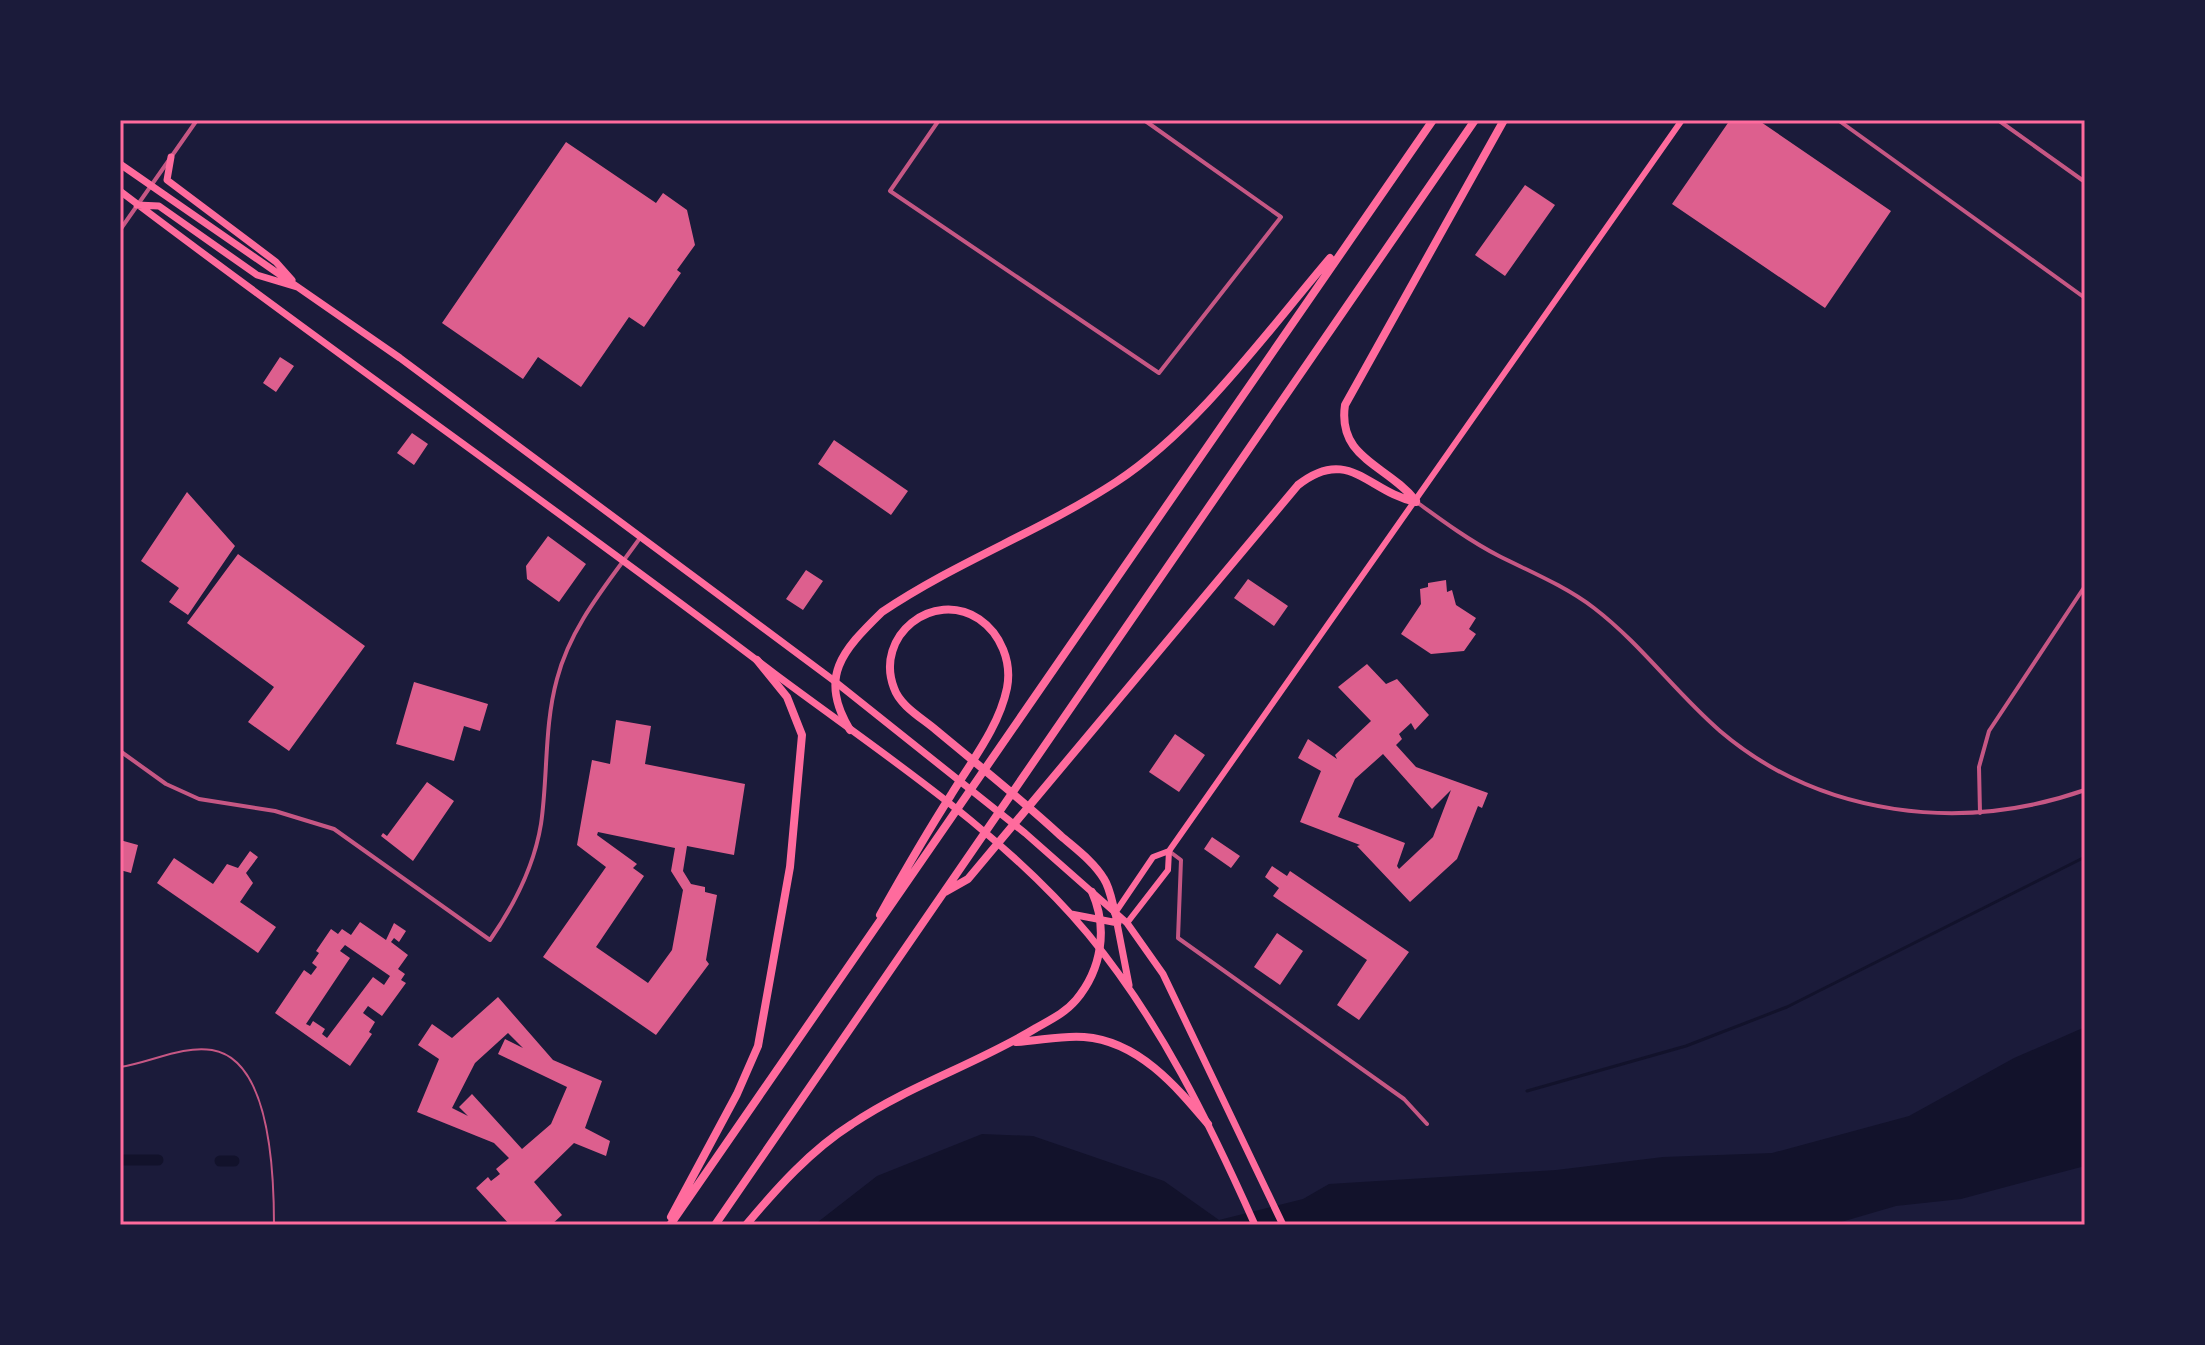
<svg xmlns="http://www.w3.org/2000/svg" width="2205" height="1345" font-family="Barlow,sans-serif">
  <rect width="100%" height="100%" fill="#1b1b3a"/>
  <path fill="#12122b" d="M2085,1027V1166L1961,1199L1896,1206L1831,1225H814L877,1176L982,1134L1033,1136L1164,1181L1219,1220L1303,1199L1329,1184L1556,1170L1663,1157L1772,1153L1909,1116L2014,1058Z"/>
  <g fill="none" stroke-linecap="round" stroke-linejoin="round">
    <path stroke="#12122b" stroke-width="3" d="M1527,1091L1686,1046L1787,1007L2085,857"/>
    <path stroke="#12122b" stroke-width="11" d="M120,1160H158
      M220,1161H234"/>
  </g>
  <path fill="#dd5f8e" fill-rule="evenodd" d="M1730,120H1758L1891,211L1825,308L1672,204Z
    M566,142L656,203L663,193L687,210L695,245L677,270L681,273L644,327L629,317L581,387L538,357L523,379L442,323Z
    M1525,185L1555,205L1505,276L1475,255Z
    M280,357L294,366L276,392L263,383Z
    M412,433L428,444L414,465L397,453Z
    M834,440L908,491L891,515L818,464Z
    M187,492L235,546L188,615L169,602L179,588L141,561Z
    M548,536L586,564L559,602L527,579L526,566Z
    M238,554L365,646L289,751L248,722L274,687L187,623Z
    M806,570L823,581L803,610L786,599Z
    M1248,579L1288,606L1274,626L1234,598Z
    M1446,580L1447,592L1452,590L1456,605L1476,618L1469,629L1476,634L1464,651L1431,654L1401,634L1421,604L1420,589L1428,587V583Z
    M1367,664L1386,684L1397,679L1429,715L1415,730L1411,723L1399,734L1402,739L1396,745L1416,767L1488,793L1482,808L1478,806L1457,859L1410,902L1357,846L1360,845L1300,822L1321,771L1298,758L1308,739L1337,759L1335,755L1371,721L1338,687ZM1383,754L1432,809L1451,790L1433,837L1399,869L1397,866L1405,843L1338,817L1355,779Z
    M414,682L488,704L480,731L464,726L454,761L396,744Z
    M616,720L651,726L645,764L745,784L734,855L687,846L683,871L691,884L705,887V892L717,895L706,960L709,964L656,1035L543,957L606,867L577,845L592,760L610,764ZM598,832L675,848L671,871L683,890L672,950L648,983L596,947L644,876L633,868L637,864L597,835Z
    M1175,734L1205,755L1179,792L1149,772Z
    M427,782L454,801L413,861L381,836L383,833L387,836Z
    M1212,837L1240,856L1231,868L1204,849Z
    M120,840L138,845L131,873L120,870Z
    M250,851L258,857L246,873L253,883L240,902L276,927L258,953L157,883L174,858L213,884L227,864L238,868Z
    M1272,866L1287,876L1290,871L1409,952L1359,1020L1337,1005L1367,960L1273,896L1279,888L1265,877Z
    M360,922L386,940L394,923L406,931L399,942L394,938L391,942L408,955L398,969L405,974L401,980L406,983L382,1016L368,1006L363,1013L375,1022L369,1032L372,1034L350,1066L275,1013L304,970L311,975L317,967L312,963L319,953L316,951L331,929L338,934L342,929L351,935ZM345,945L390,976L384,985L373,977L327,1038L322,1034L325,1029L313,1021L310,1026L306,1024L350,958L340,951Z
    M1277,933L1303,951L1280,985L1254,967Z
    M498,997L553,1060L602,1081L585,1128L610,1141L606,1156L574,1143L534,1182L562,1215L551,1225H510L476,1188L488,1177L491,1181L500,1174L496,1169L509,1158L494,1143L417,1112L439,1059L418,1045L432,1024L452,1038ZM508,1033L523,1048L505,1039L498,1054L567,1087L551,1124L522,1149L472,1094L459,1107L468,1116L452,1108L475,1063Z"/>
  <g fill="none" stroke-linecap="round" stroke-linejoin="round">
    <path stroke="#c65784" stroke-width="2" d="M120,1067C149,1063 183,1045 212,1050C272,1060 274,1178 274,1225"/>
    <path stroke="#c65784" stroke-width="4" d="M939,120L890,191L1159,373L1281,217L1144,120
      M1838,120L2085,298
      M1998,120L2085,182
      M120,230L197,120
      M1418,503C1444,522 1470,541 1499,556C1531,572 1565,586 1594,608C1641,644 1675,692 1720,731C1821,817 1962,833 2085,790
      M120,751L166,784L199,799L275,811L334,829L490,940C515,904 534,867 541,824C548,776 544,726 557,679C571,625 608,583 640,538
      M1980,813L1979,767L1989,731L2085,586
      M1169,851L1181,860L1178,938L1404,1099L1427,1124"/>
    <path stroke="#ff6b9d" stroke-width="6" d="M1115,913L1153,857L1169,851
      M1127,923L1168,870L1169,851L1682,120"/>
    <path stroke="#ff6b9d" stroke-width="7" d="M171,157L167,180L276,262L292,280
      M120,164L400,358L833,680L1025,833L1127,923L1163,974L1283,1225
      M120,191C336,355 559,510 775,674C882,754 1002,831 1088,934C1160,1021 1209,1122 1255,1225
      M137,205L159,206L257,275L297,287
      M1115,913L1129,985
      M1071,914L1118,923"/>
    <path stroke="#ff6b9d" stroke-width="8" d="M1416,501C1388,465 1337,459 1345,405L1504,120
      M850,730C818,677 842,651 882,612C956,562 1041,531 1116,482C1198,428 1266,333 1330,258
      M945,892L968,879L1298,485C1349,445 1368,492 1416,502
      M880,915C903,874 926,834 951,795C971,762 999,727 1007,688C1012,662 1001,634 979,619C933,589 874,636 894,688C900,706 922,718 936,730C978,765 1021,799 1061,836C1076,849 1094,862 1104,879C1110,888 1112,902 1115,913
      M1016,1042C1039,1041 1062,1035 1084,1037C1138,1041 1176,1086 1208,1124
      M671,1217L737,1094L758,1046L790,867L802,735L787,697L757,660
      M670,1225L1433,120
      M715,1225L1475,120
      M746,1225C777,1188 811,1150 852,1124C910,1085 977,1064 1036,1028C1050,1020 1065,1013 1076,1000C1102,969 1108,928 1092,892"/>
  </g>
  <rect width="2205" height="1345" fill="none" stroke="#1b1b3a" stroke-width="244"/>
  <rect x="122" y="122" width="1961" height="1101" fill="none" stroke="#ff6b9d" stroke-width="3"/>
</svg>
